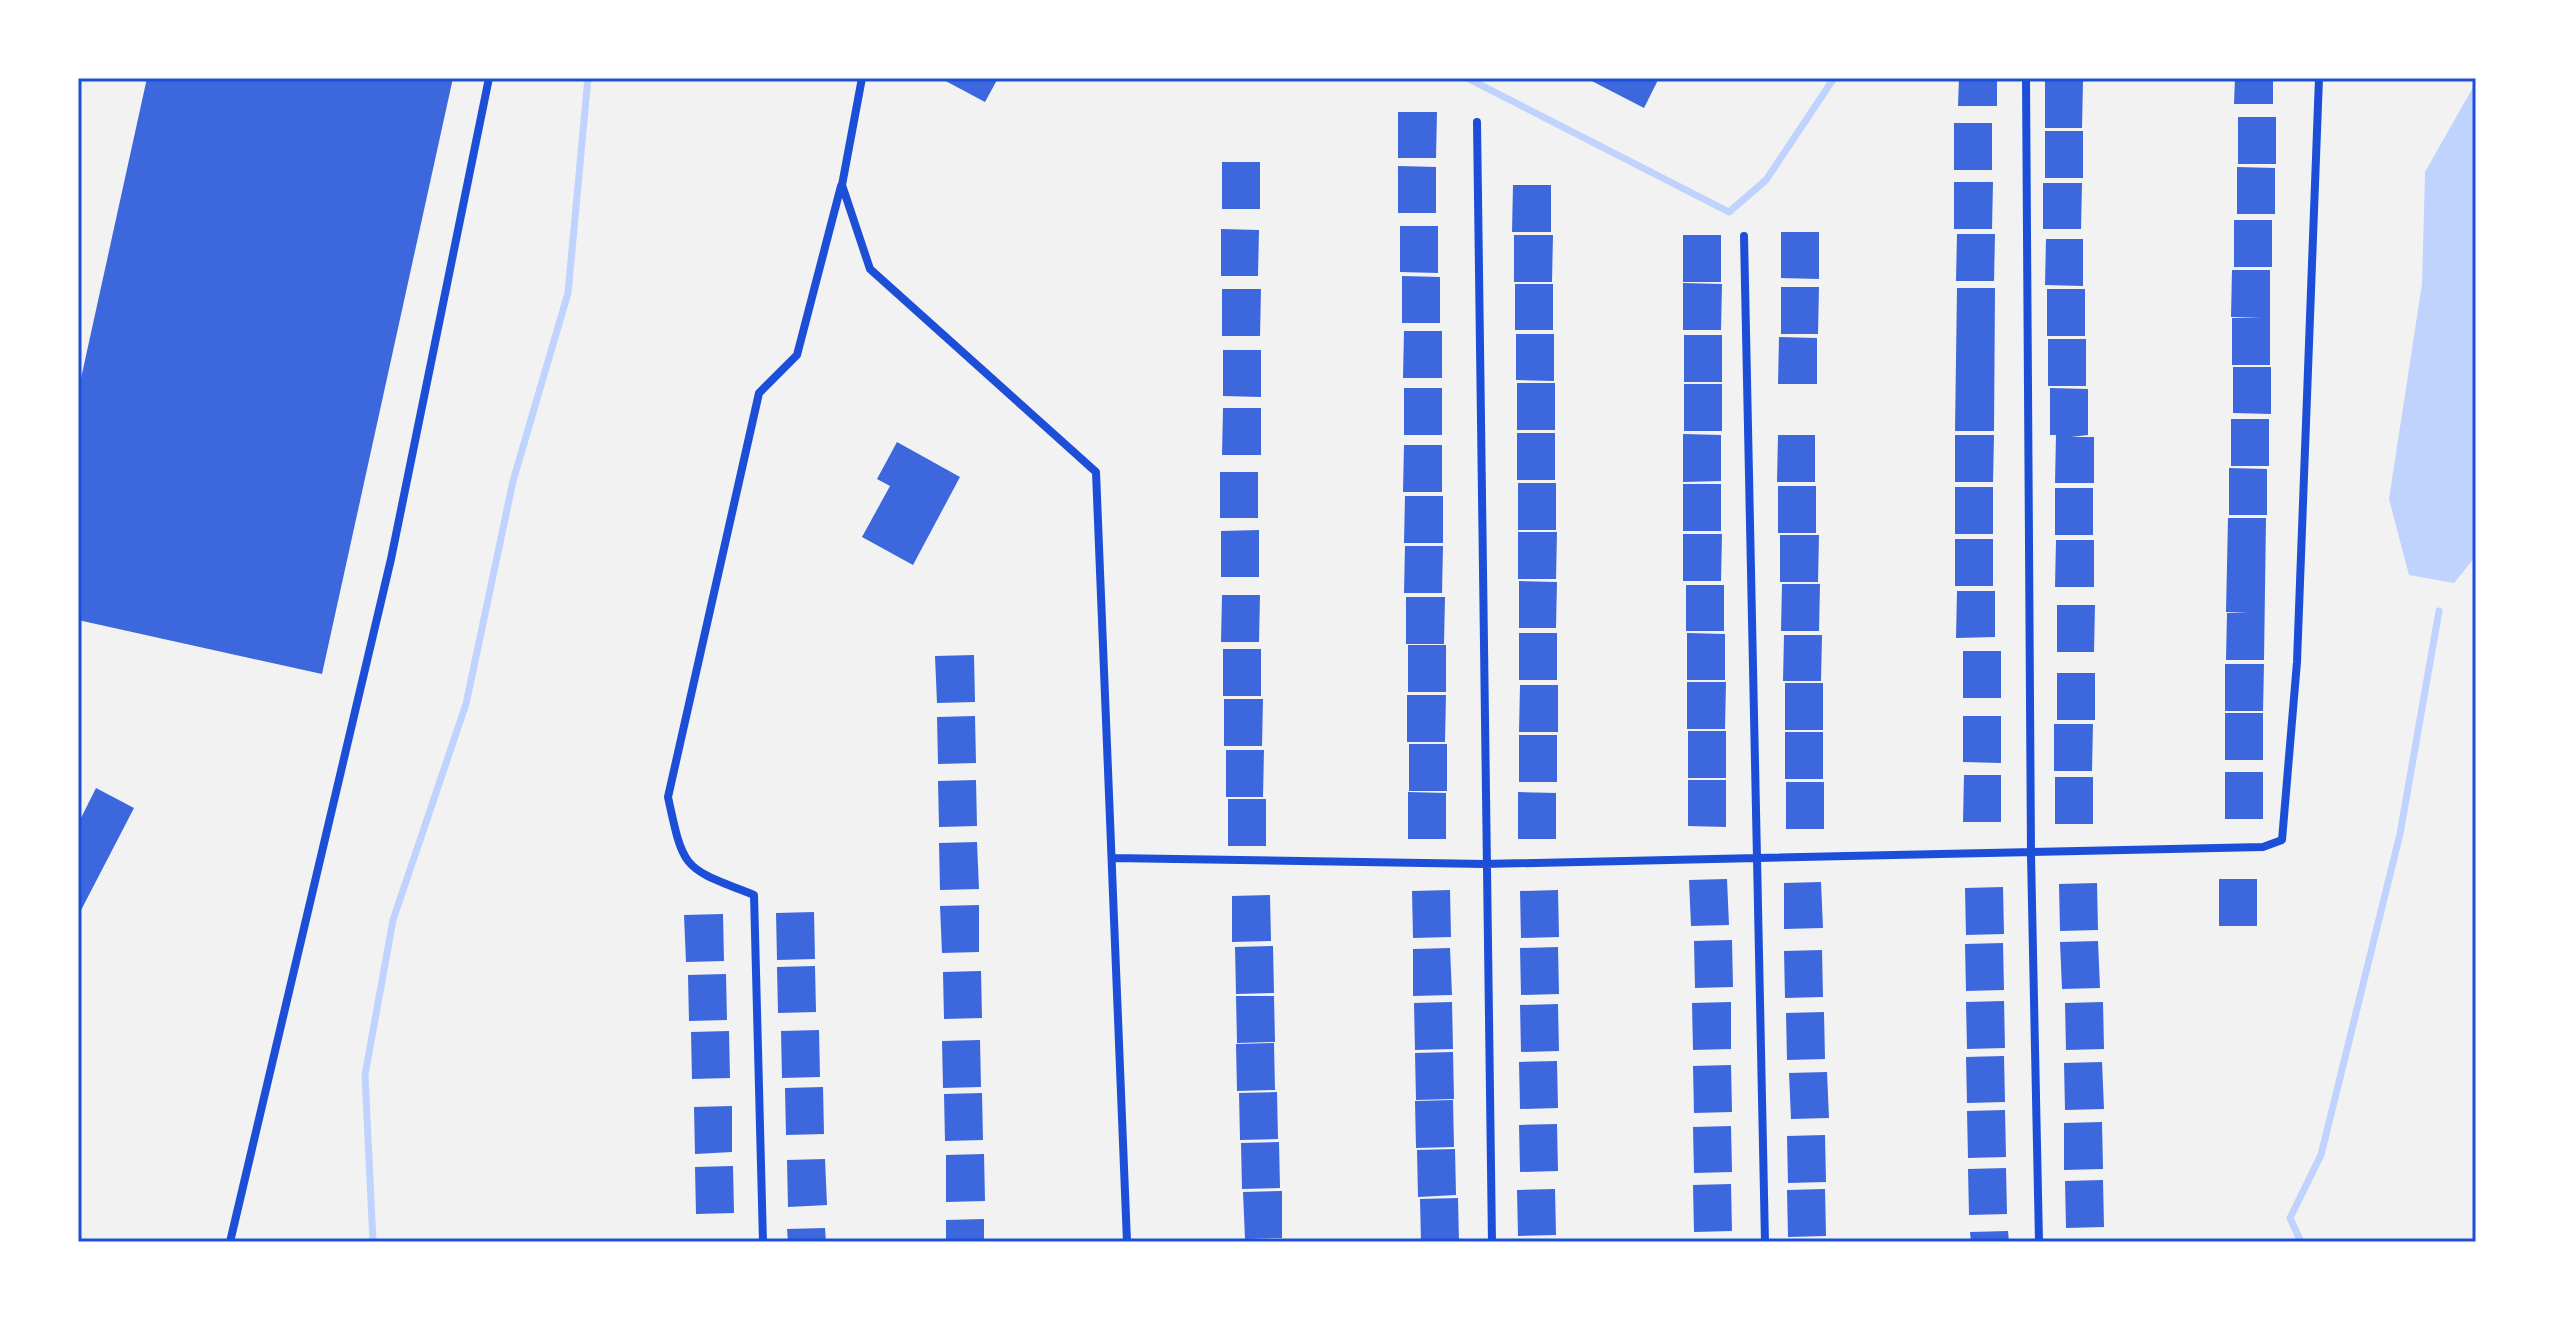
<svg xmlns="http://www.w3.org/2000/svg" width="2554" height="1320" font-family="'Exo 2',sans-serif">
  <rect width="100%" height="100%" fill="#f2f2f2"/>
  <path fill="#bfd3fe" d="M2476,82V556L2454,583L2409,575L2389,499L2422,284L2425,172Z"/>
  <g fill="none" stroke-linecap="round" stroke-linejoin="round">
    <path stroke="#bfd3fe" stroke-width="7" d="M1467,78L1729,212L1766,180L1834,78
      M373,1242L365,1075L393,920L466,704L513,481L568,293L588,78
      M2301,1242L2290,1218L2321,1155L2400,834L2439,611"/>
  </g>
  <path fill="#3d67dc" d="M147,78H453L322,674L78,620V392Z
    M940,78H993L997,80L985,102Z
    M1586,78H1659L1644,108Z
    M1959,78H1997V106H1958Z
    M2235,78H2273V104H2234Z
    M2045,81H2083L2082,128H2045Z
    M1398,112H1437L1436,158H1398Z
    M2238,117H2276V164H2238Z
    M1954,123H1992V170H1954Z
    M2045,131H2083V178H2045Z
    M1222,162H1260V209H1222Z
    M1398,166L1436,167V213H1398Z
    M2237,167L2275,168V214H2237Z
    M1954,182H1993L1992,229H1954Z
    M2043,183H2082L2081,229H2043Z
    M1513,185H1551V232H1512Z
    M2234,220H2272V267H2234Z
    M1400,226H1438V273L1400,272Z
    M1221,229L1259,230L1258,276H1221Z
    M1781,232H1819V279L1781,278Z
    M1957,234H1995L1994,281H1956Z
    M1514,235H1553L1552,282H1514Z
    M1683,235H1721V282H1683Z
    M2046,239H2083V286L2045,285Z
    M2232,270H2270V365H2232V318L2262,317H2231Z
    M1402,276L1440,277V323H1402Z
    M1683,283L1722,284L1721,330H1683Z
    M1515,284H1553V330H1515Z
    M1781,287H1819L1818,334H1781Z
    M1957,288H1995L1994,431H1955Z
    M1222,289H1261L1260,336H1222Z
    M2047,289H2085V336H2047Z
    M1404,331H1442V378H1403Z
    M1516,334H1554V381L1516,380Z
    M1684,335H1722V382H1684Z
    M1779,337L1817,338V384H1778Z
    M2048,339H2086V386H2048Z
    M1223,350H1261V397L1223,396Z
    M2233,367H2271V414L2233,413Z
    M1517,383H1555V430H1517Z
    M1684,384H1722V431H1684Z
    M1404,388H1442V435H1404Z
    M2050,388L2088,389V435L2071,437H2094V483H2055L2056,435H2050Z
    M1223,408H1261V455H1222Z
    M2231,419H2269V466H2231Z
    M1517,433H1555V480H1517Z
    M1683,434L1721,435V481L1683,482Z
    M1778,435H1815V482H1777Z
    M1955,435H1994L1993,482H1955Z
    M897,442L960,477L913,565L862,537L890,486L877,479Z
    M1404,445H1442V492H1403Z
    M2229,468L2267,469V515H2229Z
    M1220,472H1258V518H1220Z
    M1518,483H1556V530H1518Z
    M1683,484H1721V531H1683Z
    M1778,486H1816V533H1778Z
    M1955,487H1993V534H1955Z
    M2055,488H2093V535H2055Z
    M1405,496H1443V543H1404Z
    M2228,518H2266L2264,660H2226L2227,613H2248L2226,612Z
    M1259,530V577H1221V531Z
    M1518,532H1557L1556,579H1518Z
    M1683,534H1722L1721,581H1683Z
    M1780,535H1819L1818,582H1780Z
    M1955,539H1993V586H1955Z
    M2056,540H2094V587H2055Z
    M1405,546H1443L1442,593H1404Z
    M1519,581L1557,582L1556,628H1519Z
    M1782,584H1820L1819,631H1781Z
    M1686,585H1724V631H1686Z
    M1957,591H1995V637L1956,638Z
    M1222,595H1260L1259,642H1221Z
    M1406,597H1445L1444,644H1406Z
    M2057,605H2095L2094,652H2057Z
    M1519,633H1557V680H1519Z
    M1687,633L1725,634V680H1687Z
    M1784,635H1822L1821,681H1783Z
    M1408,645H1446V692H1408Z
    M1223,649H1261V696H1223Z
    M1963,651H2001V698H1963Z
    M974,655L975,702L937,703L935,656Z
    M2225,664H2264L2263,711H2225Z
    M2057,673H2095V720H2057Z
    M1687,682H1726L1725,729H1687Z
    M1785,683H1823V730H1785Z
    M1520,685H1558V732H1519Z
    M1407,695H1446L1445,742H1407Z
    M1224,699H1263L1262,746H1224Z
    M2225,713H2263V760H2225Z
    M975,716L976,763L938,764L937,717Z
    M1963,716H2001V763L1963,762Z
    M2054,724H2093L2092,771H2054Z
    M1688,731H1726V778H1688Z
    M1785,732H1823V779H1785Z
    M1519,735H1557V782H1519Z
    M1409,744H1447V791H1409Z
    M1226,750H1264L1263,797H1226Z
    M2225,772H2263V819H2225Z
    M1964,775H2001V822H1963Z
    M2055,777H2093V824H2055Z
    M976,780L977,826L939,827L938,781Z
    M1688,780H1726V827L1688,826Z
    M1786,782H1824V829H1786Z
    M96,788L134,808L78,916V824Z
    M1408,792L1446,793V839H1408Z
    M1518,792L1556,793V839H1518Z
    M1228,799H1266V846H1228Z
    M977,842L979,889L940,890L939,843Z
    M1727,879L1729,925L1691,926L1689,880Z
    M2219,879H2257V926H2219Z
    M1821,882L1823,928L1784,929V883Z
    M2097,883L2098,930L2060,931L2059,884Z
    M2003,887L2004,934L1966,935L1965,888Z
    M1450,890L1451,937L1413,938L1412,891Z
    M1558,890L1559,937L1521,938L1520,891Z
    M1270,895L1271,941L1232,942V896Z
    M979,905V952L942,953L940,906Z
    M814,912L815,959L777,960L776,913Z
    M723,914L724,961L686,962L684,915Z
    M1732,940L1733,987L1695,988L1694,941Z
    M2098,941L2100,988L2062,989L2060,942Z
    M2003,943L2004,990L1966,991L1965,944Z
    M1273,946L1274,993L1236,994L1235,947Z
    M1558,947L1559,994L1521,995L1520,948Z
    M1450,948L1452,995L1413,996V949Z
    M1822,950L1823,997L1785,998L1784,951Z
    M815,966L816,1012L778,1013L777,967Z
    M981,971L982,1018L944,1019L943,972Z
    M726,974L727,1020L689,1021L688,975Z
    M1236,996H1274L1275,1042L1237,1043Z
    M2004,1001L2005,1048L1967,1049L1966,1002Z
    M1452,1002L1453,1049L1415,1050L1414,1003Z
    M1731,1002V1049L1693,1050L1692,1003Z
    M2103,1002L2104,1049L2066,1050L2065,1003Z
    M1558,1004L1559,1051L1521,1052L1520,1005Z
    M1824,1012L1825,1059L1787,1060L1786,1013Z
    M819,1030L820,1077L782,1078L781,1031Z
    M729,1031L730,1078L692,1079L691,1032Z
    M980,1040L981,1087L943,1088L942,1041Z
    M1274,1043L1275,1090L1237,1091L1236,1044Z
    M1453,1052L1454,1099L1416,1100L1415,1053Z
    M2004,1056L2005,1102L1967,1103L1966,1057Z
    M1557,1061L1558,1108L1520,1109L1519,1062Z
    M2102,1062L2104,1109L2065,1110L2064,1063Z
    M1731,1065L1732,1112L1694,1113L1693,1066Z
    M1827,1072L1829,1118L1791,1119L1789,1073Z
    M823,1087L824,1134L786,1135L785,1088Z
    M1277,1092L1278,1139L1240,1140L1239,1093Z
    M982,1093L983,1140L945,1141L944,1094Z
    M1453,1100L1454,1147L1416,1148L1415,1101Z
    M732,1106V1152L695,1154L694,1107Z
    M2005,1110L2006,1157L1968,1158L1967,1111Z
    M2102,1122L2103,1169L2064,1170V1123Z
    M1557,1124L1558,1171L1520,1172L1519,1125Z
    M1731,1126L1732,1172L1694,1173L1693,1127Z
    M1825,1135L1826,1182L1788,1183L1787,1136Z
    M1279,1142L1280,1188L1242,1189L1241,1143Z
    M1455,1149L1456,1195L1418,1197L1417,1150Z
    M984,1154L985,1201L946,1202V1155Z
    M825,1159L827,1205L788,1207L787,1160Z
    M733,1166L734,1213L696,1214L695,1167Z
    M2006,1168L2007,1214L1969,1215L1968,1169Z
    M2103,1180L2104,1227L2066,1228L2065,1181Z
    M1731,1184L1732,1231L1694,1232L1693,1185Z
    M1555,1189L1556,1235L1518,1236L1517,1190Z
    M1825,1189L1826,1236L1788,1237L1787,1190Z
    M1282,1191V1238L1245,1239L1243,1192Z
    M1458,1198L1459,1242H1421L1420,1199Z
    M984,1219V1242H946V1220Z
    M825,1228L826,1242H788L787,1229Z
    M2008,1231L2009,1242H1971L1970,1232Z"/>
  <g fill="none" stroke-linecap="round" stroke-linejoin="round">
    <path stroke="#1d4ed8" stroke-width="8" d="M862,78L842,185L870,269L1096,472L1127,1242
      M2026,78L2031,855L2039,1242
      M1477,122L1492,1242
      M1744,236L1765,1242
      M1112,858L1485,864L2263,847L2282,840L2297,662L2319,78
      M230,1242L391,559L489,78
      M763,1242L754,895C683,867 684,872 668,797L759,393L797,355L841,186"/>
  </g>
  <rect width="2554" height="1320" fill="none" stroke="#ffffff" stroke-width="160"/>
  <rect x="80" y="80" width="2394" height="1160" fill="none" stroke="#1d4ed8" stroke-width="3"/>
</svg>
